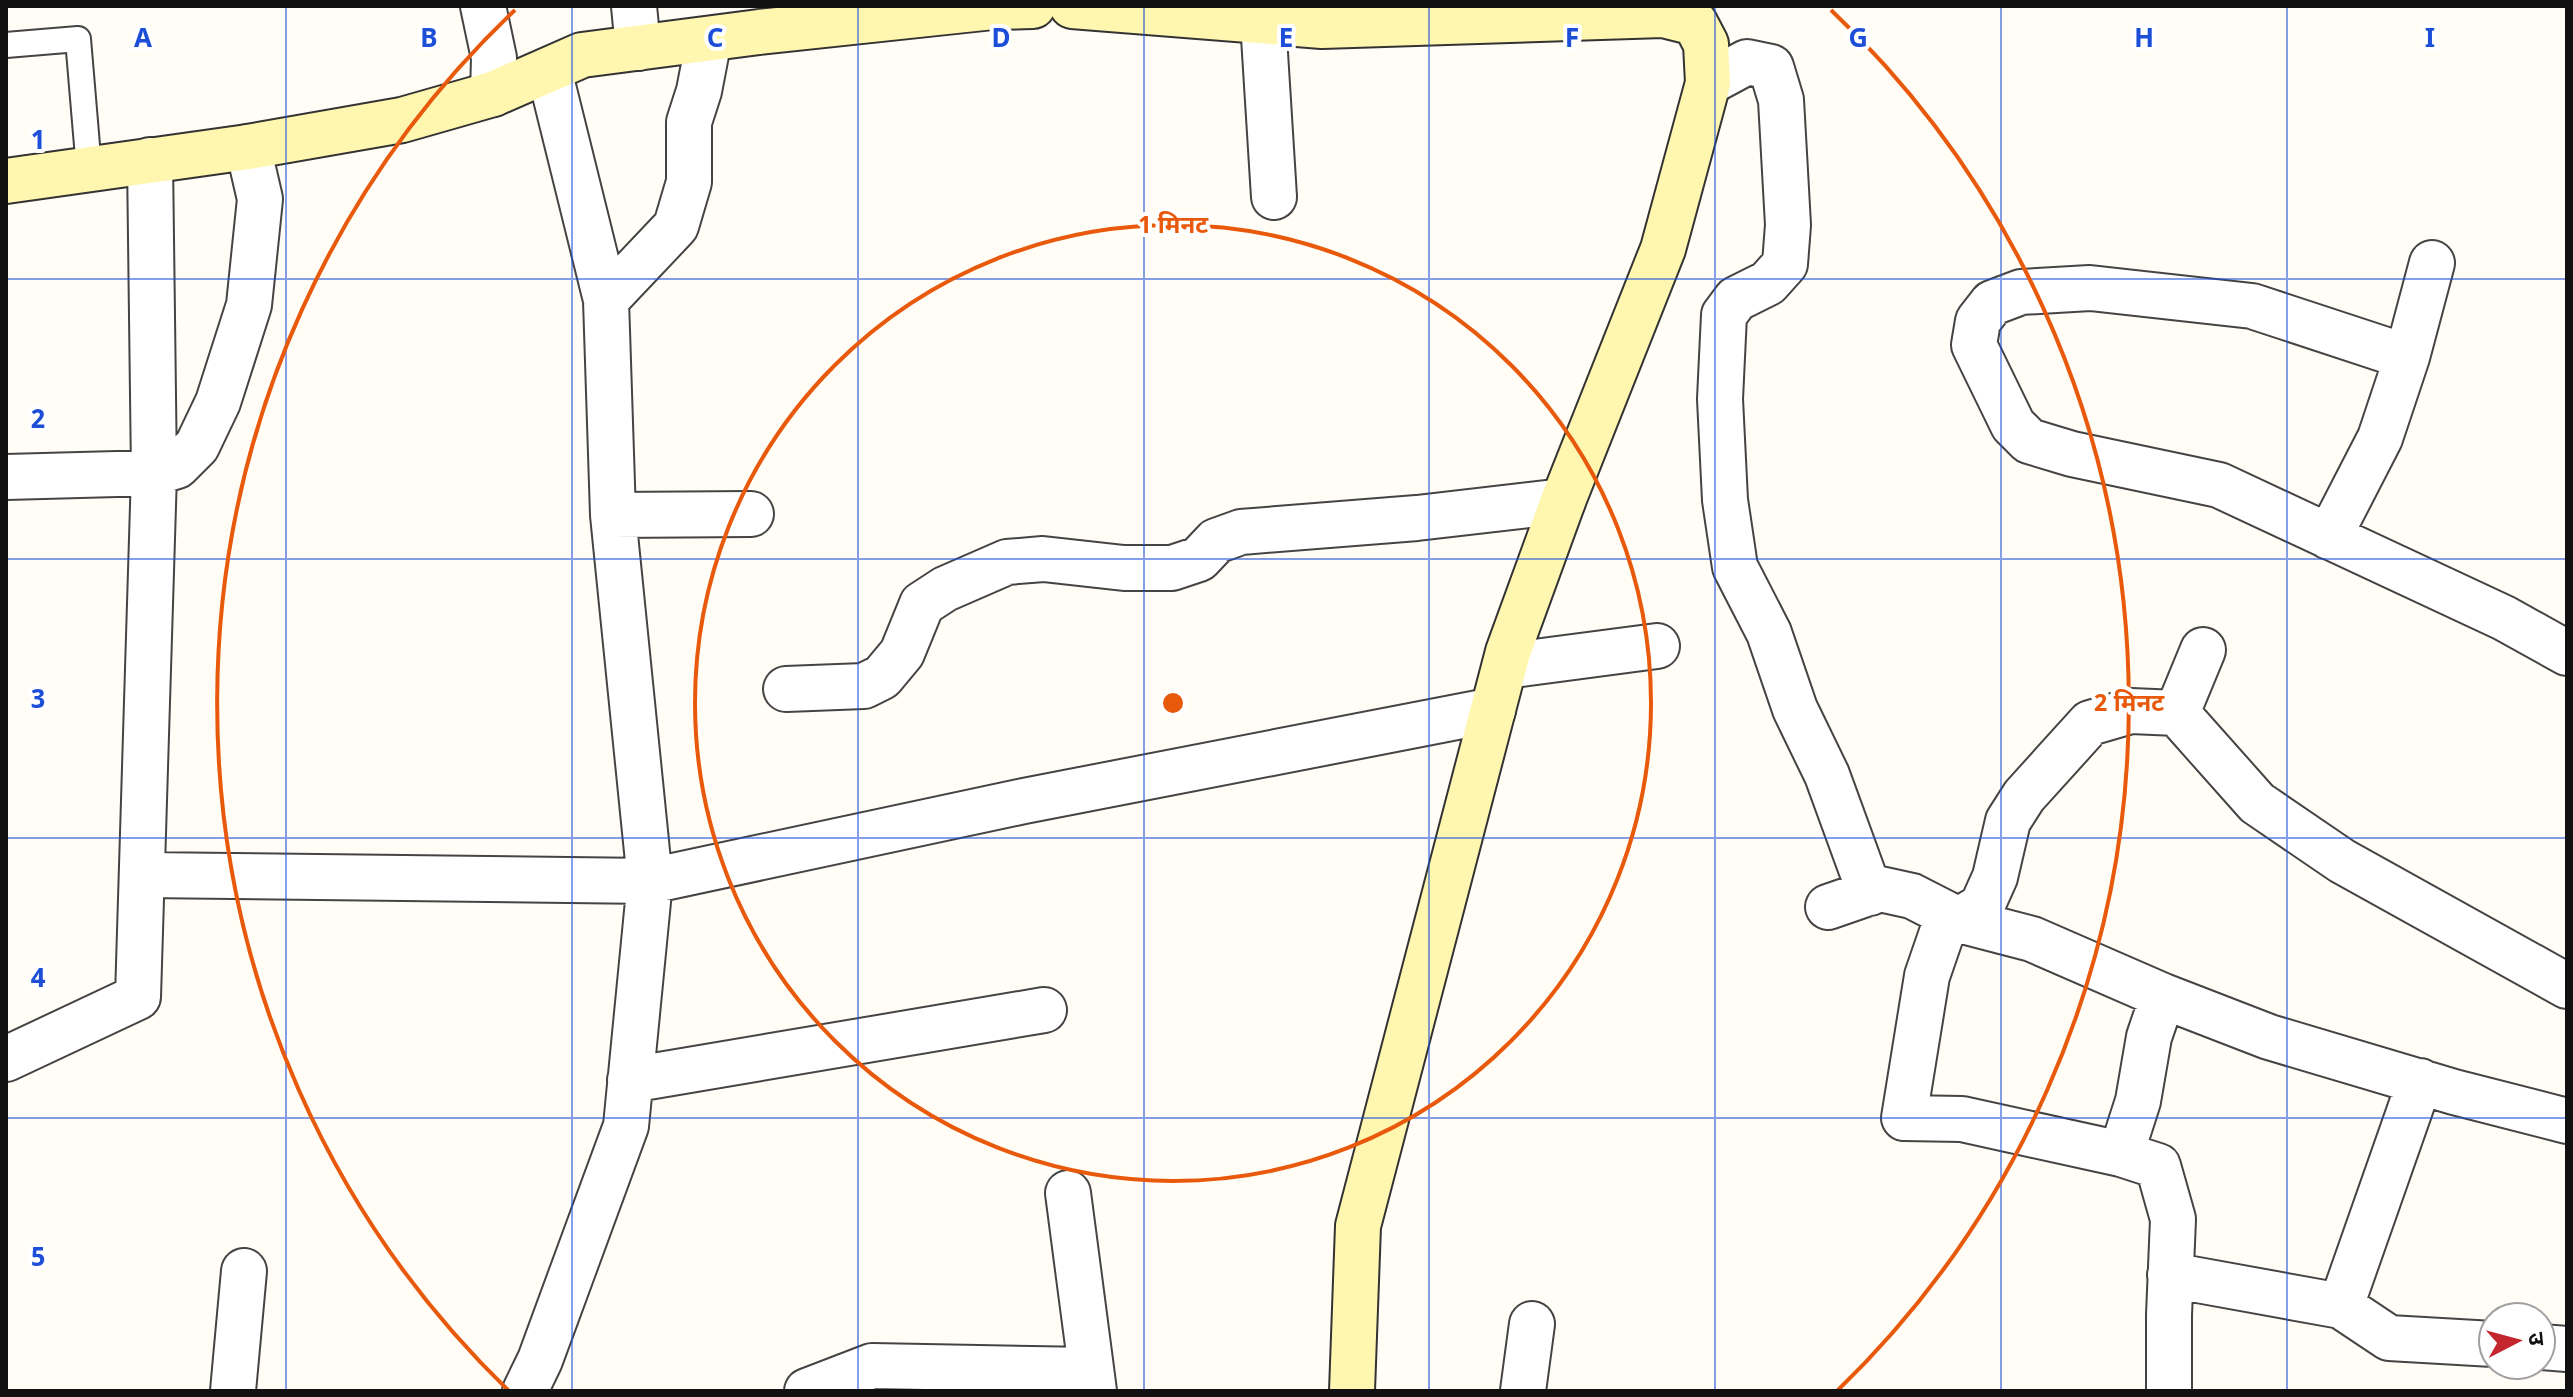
<svg xmlns="http://www.w3.org/2000/svg" width="2573" height="1397" font-family="Georgia,'Noto Sans Devanagari',serif">
  <rect width="100%" height="100%" fill="#fffdf5"/>
  <g fill="none" stroke-linecap="round" stroke-linejoin="round">
    <defs>
      <path id="lane" d="M6,45L78,39L89,169"/>
      <path id="street" d="M483,6L494,58L493,94
        M634,6L638,48
        M1263,21L1274,197
        M1708,83L1747,62L1771,67L1781,100L1788,225L1785,264L1768,283L1736,299L1724,315L1720,399L1725,500L1735,567L1769,633L1795,709L1827,775L1870,893
        M606,300L676,226L689,182V122L699,91L709,39
        M2407,357L2252,306L2090,288L2021,292L1992,303L1978,321L1974,345L2013,425L2029,441L2072,454L2219,485L2504,618L2567,653
        M6,477L154,473L177,466L197,446L218,402L249,305L260,199L248,147
        M613,515L751,514
        M2329,537L2380,438L2407,357L2432,263
        M1505,666L1657,646
        M786,689L864,686L882,677L902,653L922,604L945,589L1007,562L1043,559L1124,568H1172L1199,559L1216,541L1241,532L1417,518L1563,501
        M2177,713L2257,803L2342,861L2567,986
        M143,875L650,881L1024,801L1493,710
        M1828,907L1880,889L1912,896L1959,920L2032,939L2163,996L2269,1037L2454,1092L2567,1121
        M1948,915L1927,976L1904,1118L1962,1119L2121,1154L2158,1166L2173,1219L2169,1315V1391
        M1959,920L1982,906L1995,877L2008,821L2024,796L2090,723L2131,711L2177,713L2203,650
        M6,1059L138,997L154,473L150,160
        M630,1080L1044,1010
        M2121,1154L2138,1101L2149,1037L2163,996
        M1068,1193L1094,1391
        M2170,1275L2341,1306L2389,1338L2493,1344
        M2341,1306L2420,1081
        M2541,1347L2567,1349
        M233,1391L244,1271
        M525,1391L540,1360L626,1126L650,881L613,515L606,300L549,70
        M807,1391L872,1366L1091,1370
        M1523,1391L1532,1324"/>
      <path id="secondary" d="M1072,6L1322,26L1663,15L1695,23L1706,44L1708,83L1663,249L1563,501L1508,652L1358,1226L1352,1391
        M6,181L248,147L402,120L493,94L582,55L759,32L993,7L1033,6"/>
    </defs>
    <use href="#lane" stroke="#444" stroke-width="28"/>
    <use href="#street" stroke="#444" stroke-width="48"/>
    <use href="#secondary" stroke="#333" stroke-width="48"/>
    <use href="#lane" stroke="#fff" stroke-width="24"/>
    <use href="#street" stroke="#fff" stroke-width="44"/>
    <use href="#secondary" stroke="#fff6b0" stroke-width="44"/>
  </g>
  <path fill="none" stroke="#1d4ed8" stroke-width="2" stroke-opacity="0.55" d="M286,6V1391M572,6V1391M858,6V1391M1144,6V1391M1429,6V1391M1715,6V1391M2001,6V1391M2287,6V1391M6,279H2567M6,559H2567M6,838H2567M6,1118H2567"/>
  <g fill="none" stroke="#e8590c" stroke-width="4">
    <circle cx="1173" cy="703" r="478"/>
    <path d="M509 1391A956 956 0 0 1 515 10M1831 10A956 956 0 0 1 1837 1391"/>
  </g>
  <g font-size="26" text-anchor="middle" font-weight="bold" fill="#1d4ed8" stroke="#fff" stroke-width="8" stroke-linejoin="round" paint-order="stroke">
    <text x="143" y="47">A</text>
    <text x="429" y="47">B</text>
    <text x="715" y="47">C</text>
    <text x="1001" y="47">D</text>
    <text x="1286" y="47">E</text>
    <text x="1572" y="47">F</text>
    <text x="1858" y="47">G</text>
    <text x="2144" y="47">H</text>
    <text x="2430" y="47">I</text>
    <text x="38" y="149">1</text>
    <text x="38" y="428">2</text>
    <text x="38" y="708">3</text>
    <text x="38" y="987">4</text>
    <text x="38" y="1266">5</text>
  </g>
  <circle cx="1173" cy="703" r="12" fill="#e8590c" stroke="#fff" stroke-width="4"/>
  <g font-size="24" text-anchor="middle" font-weight="bold" fill="#e8590c" stroke="#fff" stroke-width="8" stroke-linejoin="round" paint-order="stroke">
    <text x="1173" y="233">1 मिनट</text>
    <text x="2129" y="711">2 मिनट</text>
  </g>
  <rect width="2573" height="1397" fill="none" stroke="#111111" stroke-width="16"/>
  <g transform="translate(2517 1341) rotate(84)"><circle r="38" fill="#ffffff" stroke="#a0a0a0" stroke-width="2"/>
  <path d="M0-6L14 30L0 20L-14 30Z" fill="#c4262e"/>
  <text y="-12" font-size="22" font-weight="bold" text-anchor="middle" fill="#111111">उ</text>
  </g>
</svg>
